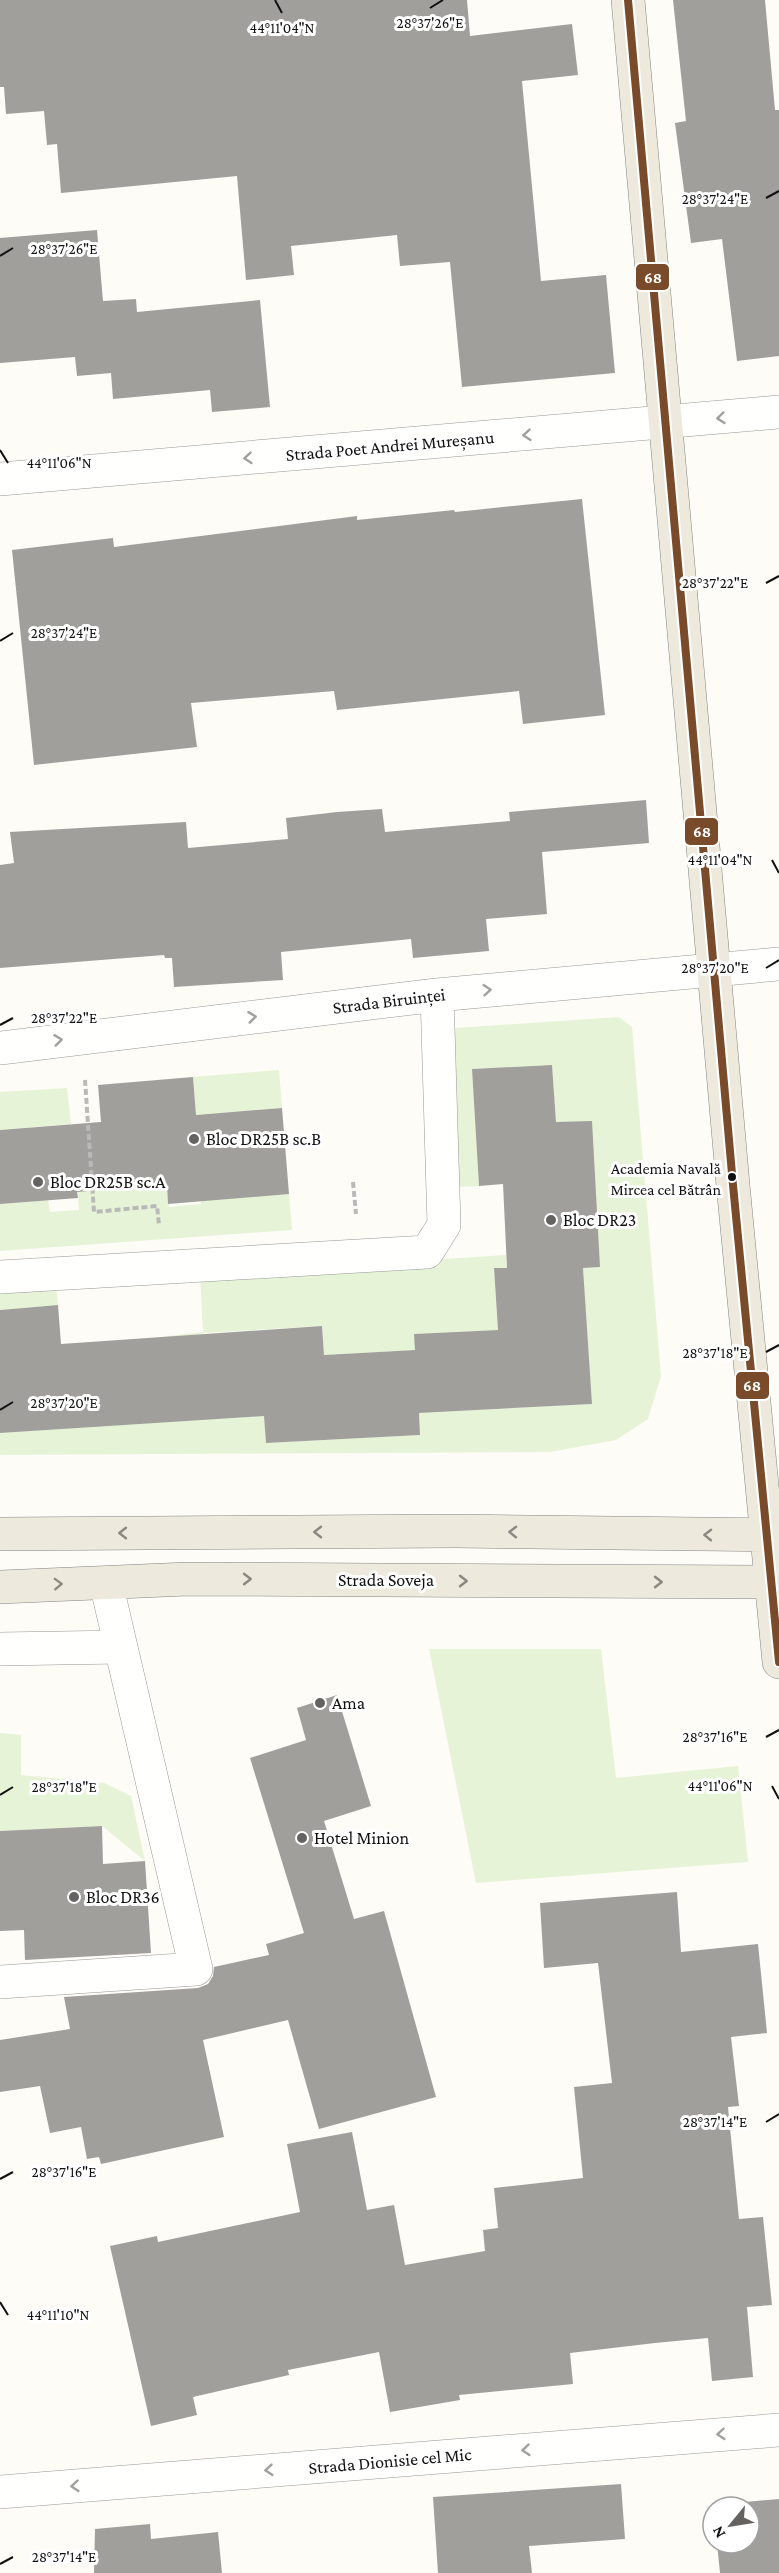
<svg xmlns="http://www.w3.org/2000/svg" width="779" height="2573" font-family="'Crimson Pro',serif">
  <rect width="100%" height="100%" fill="#fdfcf7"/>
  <path fill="#e7f3d7" d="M619,1017L632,1027L661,1376L648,1419L616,1440L550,1452L0,1455V1433L157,1422L151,1338L203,1332L200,1275L506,1255L507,1268L494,1269L498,1330L415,1334V1350L324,1355L322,1326L203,1333L208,1419L264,1416L266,1443L420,1435L419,1413L591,1404L583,1268L599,1267L556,1122L552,1065L472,1069L479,1186L457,1187L448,1044L455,1028Z
    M279,1070L282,1108L196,1115L193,1077Z
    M67,1088L71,1124L0,1130V1092Z
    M75,1165L166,1174L169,1207L201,1204L200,1189L260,1196L289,1194L292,1230L0,1251V1204L48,1200L50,1212L79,1210Z
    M56,1285L58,1305L0,1310V1288Z
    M429,1649H601L616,1778L738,1766L748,1862L476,1883Z
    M0,1733L21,1735V1775L104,1783L131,1796L145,1861L102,1826L0,1831Z"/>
  <path fill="#a19f9c" d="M0,0H467L470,36L572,24L578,75L522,81L541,281L606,275L615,373L462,387L450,262L400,266L397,235L291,246L294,275L246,280L237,176L61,193L57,144L47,145L44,111L6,114L4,87H0Z
    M673,0H765L775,110H779V356L737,361L722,239L691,243L675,123L686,121Z
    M97,230L103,301L136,299L137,312L260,300L270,407L212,412L210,390L113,399L111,373L77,376L75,357L0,363V238Z
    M582,499L605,715L523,724L519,691L337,710L334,691L191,703L197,747L34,765L12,550L113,538L114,547L357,516V520L454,510L455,512Z
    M646,800L649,843L542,852L547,914L486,919L489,951L413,958L411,939L281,952L283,980L174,987L172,958H165L164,955L0,968V865L14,863L10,832L186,822L188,848L288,839L286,818L337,812L382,809L385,832L510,821L509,812Z
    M552,1065L556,1122L592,1121L600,1267L583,1268L592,1404L419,1413L420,1435L266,1443L264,1416L0,1433V1310L58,1305L61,1344L322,1326L324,1355L415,1350L414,1334L498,1330L494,1268H507L503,1184L479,1186L472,1069Z
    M193,1077L196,1115L282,1108L289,1194L168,1204L167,1184L77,1192L78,1198L0,1204V1130L101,1122L98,1085Z
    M337,1695L371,1806L324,1821L354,1919L384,1911L436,2097L319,2129L288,2020L203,2040L224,2137L101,2164L99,2157L87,2159L81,2127L50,2133L40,2086L0,2092V2040L70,2029L64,1997L198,1988L208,1984L213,1976L214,1967L269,1955L266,1944L304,1933L250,1758L306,1740L297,1708Z
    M102,1826L103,1864L145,1861L151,1953L25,1960L24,1930L0,1931V1831Z
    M677,1892L681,1952L758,1944L767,2033L731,2037L739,2106L728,2107L739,2219L763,2217L772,2305L747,2307L753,2377L712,2381L708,2338L655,2343L570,2353L573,2384L459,2395L460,2400L390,2412L379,2352L288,2370L289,2375L193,2397L197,2415L151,2426L110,2246L157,2236L158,2242L300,2212L287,2144L352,2132L367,2210L394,2205L405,2265L485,2251L483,2230L498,2228L494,2188L583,2178L574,2087L612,2083L598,1963L544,1968L540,1903Z
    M621,2484L625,2539L529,2546L532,2573H438L433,2497Z
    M779,2499V2573H720L717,2543H749V2507L713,2505Z
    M150,2524L151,2539L218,2532L222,2573H94L95,2529Z"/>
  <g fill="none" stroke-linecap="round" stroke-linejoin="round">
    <defs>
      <path id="minor" d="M0,479L779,412
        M0,1048L437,995L779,964
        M0,1277L427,1252L444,1225L437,995
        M0,1649L121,1647
        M0,1982L196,1969L106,1583
        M0,2492L779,2430"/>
      <path id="major" d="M628,0L733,1185L779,1662
        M0,1534L456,1531L779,1535
        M0,1587L188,1579L771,1582"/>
    </defs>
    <use href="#minor" stroke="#979795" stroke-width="34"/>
    <use href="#major" stroke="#858482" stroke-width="34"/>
    <path stroke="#b9b9b8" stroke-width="4" stroke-dasharray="6 3" stroke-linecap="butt" d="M85,1080L94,1212L157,1206L159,1225
      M353,1182L356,1214"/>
    <use href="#minor" stroke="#fffffe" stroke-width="33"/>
    <use href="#major" stroke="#ede9dc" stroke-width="33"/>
    <defs>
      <path id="bus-1" d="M628,0L733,1185L779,1662"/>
    </defs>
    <use href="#bus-1" stroke="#fff" stroke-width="12"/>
    <use href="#bus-1" stroke="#7a4b2a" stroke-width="8"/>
  </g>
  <defs><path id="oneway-chevron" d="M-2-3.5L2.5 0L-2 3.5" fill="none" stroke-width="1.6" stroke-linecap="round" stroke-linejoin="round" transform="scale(1.5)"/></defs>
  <g stroke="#a0a09f">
    <use href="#oneway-chevron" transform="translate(721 418) rotate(174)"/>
    <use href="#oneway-chevron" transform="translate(527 435) rotate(175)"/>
    <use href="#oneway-chevron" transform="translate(248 458) rotate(175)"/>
    <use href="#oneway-chevron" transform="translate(487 990) rotate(-5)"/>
    <use href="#oneway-chevron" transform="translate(252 1017) rotate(-7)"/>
    <use href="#oneway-chevron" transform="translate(58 1040) rotate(-7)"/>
    <use href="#oneway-chevron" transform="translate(721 2434) rotate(175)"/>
    <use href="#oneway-chevron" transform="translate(526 2450) rotate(175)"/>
    <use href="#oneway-chevron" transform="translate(269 2470) rotate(175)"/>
    <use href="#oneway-chevron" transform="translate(75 2486) rotate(175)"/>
  </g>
  <g stroke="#8a8881">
    <use href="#oneway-chevron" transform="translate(318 1532) rotate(180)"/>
    <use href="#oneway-chevron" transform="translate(513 1532) rotate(-179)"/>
    <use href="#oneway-chevron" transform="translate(123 1533) rotate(180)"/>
    <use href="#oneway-chevron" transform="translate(708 1535) rotate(-179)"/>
    <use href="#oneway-chevron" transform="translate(247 1579)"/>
    <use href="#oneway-chevron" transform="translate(463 1581)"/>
    <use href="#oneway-chevron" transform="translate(658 1582)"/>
    <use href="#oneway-chevron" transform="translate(58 1584) rotate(-2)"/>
  </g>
  <path fill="none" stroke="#111" stroke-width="2" d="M275,0L282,13M430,8L443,0M766,198L779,191M0,256L13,248M0,450L8,463M766,583L779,576M0,641L13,633M772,860L779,873M766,968L779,960M0,1025L13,1018M766,1352L779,1345M0,1410L13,1402M766,1737L779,1730M772,1786L779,1799M0,1795L13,1787M766,2122L779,2114M0,2179L13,2172M0,2302L8,2315M0,2564L13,2557"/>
  <g fill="#646362" stroke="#fff" stroke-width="2">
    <circle cx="194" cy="1139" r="6"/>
    <circle cx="38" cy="1182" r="6"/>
    <circle cx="551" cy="1220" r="6"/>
    <circle cx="320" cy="1703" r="6"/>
    <circle cx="302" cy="1838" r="6"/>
    <circle cx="74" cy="1897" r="6"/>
  </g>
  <circle fill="#111" stroke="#fff" stroke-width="2" cx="732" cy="1177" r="5"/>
  <g text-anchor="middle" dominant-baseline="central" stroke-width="6" stroke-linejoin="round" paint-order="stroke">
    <g font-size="16" fill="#111" stroke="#fff" text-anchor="end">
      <text x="721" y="1168">Academia Navală<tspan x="721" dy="21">Mircea cel Bătrân</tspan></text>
    </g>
    <g font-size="18" fill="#111" stroke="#fff">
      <text transform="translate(390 446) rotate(-5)">Strada Poet Andrei Mureșanu</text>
      <text transform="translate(389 1001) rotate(-7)">Strada Biruinței</text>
      <text x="386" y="1580">Strada Soveja</text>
      <text transform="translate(390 2461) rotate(-5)">Strada Dionisie cel Mic</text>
    </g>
    <g font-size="18" fill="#111" stroke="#fff" text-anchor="start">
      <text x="206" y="1139">Bloc DR25B sc.B</text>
      <text x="50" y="1182">Bloc DR25B sc.A</text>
      <text x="563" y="1220">Bloc DR23</text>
      <text x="332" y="1703">Ama</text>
      <text x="314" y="1838">Hotel Minion</text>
      <text x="86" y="1897">Bloc DR36</text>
    </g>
  </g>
  <g font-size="15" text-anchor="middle" fill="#111" stroke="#fff" stroke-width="6" stroke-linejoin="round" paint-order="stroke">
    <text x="430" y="28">28°37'26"E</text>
    <text x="282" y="33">44°11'04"N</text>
    <text x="715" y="204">28°37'24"E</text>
    <text x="64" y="254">28°37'26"E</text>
    <text x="59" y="468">44°11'06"N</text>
    <text x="715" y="588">28°37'22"E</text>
    <text x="64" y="638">28°37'24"E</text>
    <text x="720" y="865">44°11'04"N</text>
    <text x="715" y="973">28°37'20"E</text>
    <text x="64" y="1023">28°37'22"E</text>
    <text x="715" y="1358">28°37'18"E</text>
    <text x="64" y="1408">28°37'20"E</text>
    <text x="715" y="1742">28°37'16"E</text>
    <text x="720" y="1791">44°11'06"N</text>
    <text x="64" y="1792">28°37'18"E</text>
    <text x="715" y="2127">28°37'14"E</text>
    <text x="64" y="2177">28°37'16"E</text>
    <text x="58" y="2320">44°11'10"N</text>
    <text x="64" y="2562">28°37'14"E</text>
  </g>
  <g stroke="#fff" stroke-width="2">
    <rect x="635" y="263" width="35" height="28" rx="6" fill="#7a4b2a"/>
    <rect x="684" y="817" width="35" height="29" rx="6" fill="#7a4b2a"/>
    <rect x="735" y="1371" width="35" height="29" rx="6" fill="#7a4b2a"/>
  </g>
  <g font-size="16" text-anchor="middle" font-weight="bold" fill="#fff">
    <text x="653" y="283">68</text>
    <text x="702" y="837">68</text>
    <text x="752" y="1391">68</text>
  </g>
  <g transform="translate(731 2525) rotate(240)"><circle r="28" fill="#ffffff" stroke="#a0a0a0" stroke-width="1.5"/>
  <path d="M0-4.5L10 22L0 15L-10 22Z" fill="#646362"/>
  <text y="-9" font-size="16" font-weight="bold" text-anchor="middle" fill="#111111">N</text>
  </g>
</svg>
